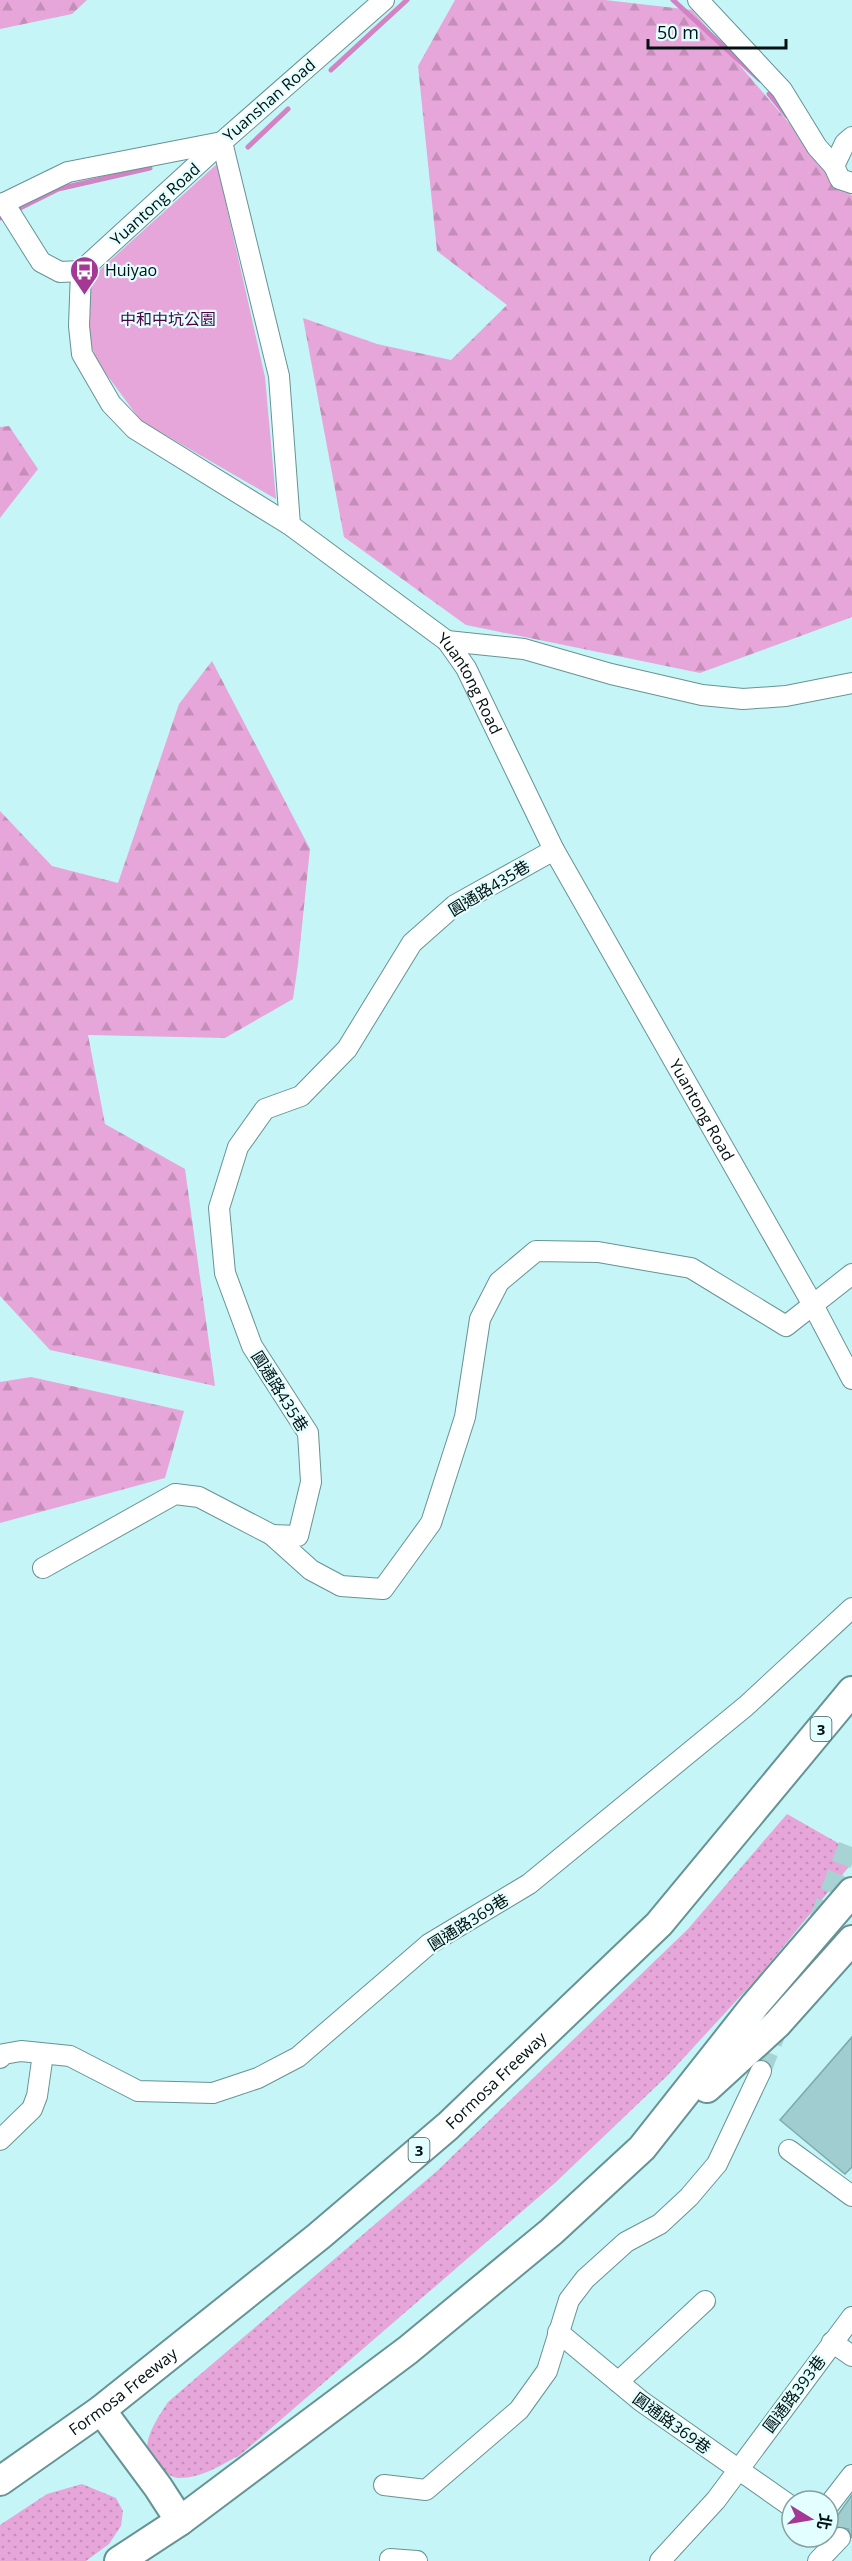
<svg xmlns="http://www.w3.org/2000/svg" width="852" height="2561" font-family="'Open Sans','Noto Sans TC',sans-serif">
  <defs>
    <pattern id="grass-dots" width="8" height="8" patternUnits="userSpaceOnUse" patternTransform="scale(1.5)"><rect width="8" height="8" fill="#e6a6d9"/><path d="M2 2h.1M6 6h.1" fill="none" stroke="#c48eb9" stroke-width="1.8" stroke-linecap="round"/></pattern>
    <pattern id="forest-firs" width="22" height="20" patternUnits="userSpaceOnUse" patternTransform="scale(1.5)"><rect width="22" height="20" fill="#e6a6d9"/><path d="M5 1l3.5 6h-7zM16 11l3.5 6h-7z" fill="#c48eb9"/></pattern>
  </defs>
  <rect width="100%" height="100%" fill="#c5f5f7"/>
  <path fill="url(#grass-dots)" d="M787,1814L852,1851V1863L760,1975L667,2076L555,2183L240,2455C221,2465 202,2478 179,2478C173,2478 167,2473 162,2470C132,2454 155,2422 168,2402L437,2171L688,1929Z
    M82,2484L116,2498L123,2511L121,2526L109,2544L86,2561H0V2525L47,2494Z"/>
  <path fill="url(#forest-firs)" d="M0,0H87L72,14L0,29Z
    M455,0H605L692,10L852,196V617L700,673L466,625L344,537L303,318L377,344L451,360L507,305L437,251L418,66Z
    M9,426L38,469L0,518V427Z
    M212,661L310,849L298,964L293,999L225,1038L88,1035L105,1124L185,1169L215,1386L50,1350L0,1296V811L52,866L118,883L179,704Z
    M31,1377L184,1411L165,1478L0,1523V1382Z"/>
  <path fill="#e6a6d9" d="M217,164L265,377L276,499L141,421L98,363L72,295Z"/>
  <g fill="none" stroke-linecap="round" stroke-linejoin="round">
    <path stroke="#d183c3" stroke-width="5" d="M673,0L760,80
      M331,70L407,0
      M769,94L787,116
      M248,147L288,109
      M0,218L58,189L150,168"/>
  </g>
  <path fill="#a0ced0" stroke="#7dabad" stroke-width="1.5" d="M852,2037V2167L845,2174L780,2120Z
    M852,2495V2538L848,2529L830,2526Z"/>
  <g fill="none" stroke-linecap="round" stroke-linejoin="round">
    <path stroke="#a8d3d4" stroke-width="20" stroke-dasharray="20 10" stroke-linecap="butt" d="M819,1920L852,1837
      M761,2071L807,1953"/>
    <defs>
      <g id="minor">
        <path id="s1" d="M384,0L222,142L81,271L79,326L82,354L111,404L135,429L290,525L447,641L466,668L554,850L813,1305L852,1379"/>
        <path d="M698,0L782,90L817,147L834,166"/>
        <path d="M852,137L845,143L834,166L840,179L852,183"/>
        <path d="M222,142L279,376L290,525"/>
        <path d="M4,203L41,262L60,272L81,271"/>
        <path d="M0,205L68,172L222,142"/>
        <path d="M447,641L524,649L611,674L702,695L743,699L786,696L852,683"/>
        <path d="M554,850L455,905L412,943L347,1049L301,1096L265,1109L238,1147L219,1208L225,1273L252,1346L308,1433L311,1482L298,1536L272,1535L311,1570L341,1586L383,1589L431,1523L465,1417L480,1319L499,1282L536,1251L598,1252L691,1268L786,1326L852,1274"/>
        <path d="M43,1568L175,1494L199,1497L272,1535"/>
        <path d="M0,2058L4,2054L21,2051L70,2056L138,2091L213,2093L258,2078L298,2057L429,1944L529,1884L746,1706L852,1608"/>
        <path d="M0,2140L32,2109L37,2096L43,2054"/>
        <path d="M789,2150L852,2196"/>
        <path d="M558,2332L641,2401L792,2507"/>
        <path d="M832,2342L852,2356"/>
        <path d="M618,2382L705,2301"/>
        <path d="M384,2485L426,2490L519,2410L547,2371L569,2300L585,2279L626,2242L660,2224L689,2197L717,2164L761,2071"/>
        <path d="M828,2506L852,2475"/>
        <path d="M390,2559L417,2561"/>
        <path d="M660,2561L716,2500L852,2317"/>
        <path d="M818,2561L840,2538"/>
      </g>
      <g id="highway">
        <path d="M707,2088L777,2024L852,1940"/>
        <path d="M101,2410L158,2487L180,2521"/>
        <path id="s2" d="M0,2481L101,2410L319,2236L448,2126L659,1924L852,1691"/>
        <path d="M119,2561L180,2521L408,2350L551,2232L642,2148L755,2005L852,1892"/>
      </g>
    </defs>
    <use href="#minor" stroke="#669394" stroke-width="22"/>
    <use href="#highway" stroke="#669394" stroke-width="32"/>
    <use href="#minor" stroke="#fff" stroke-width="20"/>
    <use href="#highway" stroke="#fff" stroke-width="28"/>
  </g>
  <defs>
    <symbol id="bus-pin" viewBox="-11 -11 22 30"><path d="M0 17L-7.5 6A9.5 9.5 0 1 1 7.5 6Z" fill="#a53795" stroke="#e2feff"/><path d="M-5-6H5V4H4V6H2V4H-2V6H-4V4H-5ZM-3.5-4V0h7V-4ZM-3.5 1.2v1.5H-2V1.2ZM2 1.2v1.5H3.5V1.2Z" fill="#fff"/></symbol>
  </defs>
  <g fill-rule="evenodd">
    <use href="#bus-pin" x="68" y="254" width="33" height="45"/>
  </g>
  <g text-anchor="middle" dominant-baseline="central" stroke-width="4.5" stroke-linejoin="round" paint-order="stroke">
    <g fill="#e2feff" stroke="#445758" stroke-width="1.5">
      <rect x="810.5" y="1717" width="21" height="24" rx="4.5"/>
      <rect x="408.5" y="2138" width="21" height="24" rx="4.5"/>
    </g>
    <g font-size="15" font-weight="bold" fill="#011010">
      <text x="821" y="1729">3</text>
      <text x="419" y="2150">3</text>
    </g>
    <g font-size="16" fill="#011010" stroke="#e2feff">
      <text transform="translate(269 100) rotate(-41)">Yuanshan Road</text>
      <text transform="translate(155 204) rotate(-42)">Yuantong Road</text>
      <text stroke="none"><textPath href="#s1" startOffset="1008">Yuantong Road</textPath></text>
      <text transform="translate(489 888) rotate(-31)">圓通路435巷</text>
      <text stroke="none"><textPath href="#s1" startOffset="1494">Yuantong Road</textPath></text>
      <text transform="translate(280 1391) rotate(58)">圓通路435巷</text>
      <text transform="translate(468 1922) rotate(-32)">圓通路369巷</text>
      <text stroke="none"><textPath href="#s2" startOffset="638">Formosa Freeway</textPath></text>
      <text stroke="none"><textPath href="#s2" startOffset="152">Formosa Freeway</textPath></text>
      <text transform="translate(794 2394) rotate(-53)">圓通路393巷</text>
      <text transform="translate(672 2423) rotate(36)">圓通路369巷</text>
    </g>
    <g font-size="16" fill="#011010" stroke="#e2feff" text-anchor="start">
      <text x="105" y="270">Huiyao</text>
    </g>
    <g font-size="16" fill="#4b0243" stroke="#e2feff">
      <text x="168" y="319">中和中坑公園</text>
    </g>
  </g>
  <g transform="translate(810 2519) rotate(101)"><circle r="28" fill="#e2feff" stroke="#889f9f" stroke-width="1.5"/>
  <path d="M0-4.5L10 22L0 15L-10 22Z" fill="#a53795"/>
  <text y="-9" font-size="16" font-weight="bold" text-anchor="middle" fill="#011010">北</text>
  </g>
  <path d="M648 39v9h138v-9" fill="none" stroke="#011010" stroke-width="3"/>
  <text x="657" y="39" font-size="18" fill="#011010" stroke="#e2feff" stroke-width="4.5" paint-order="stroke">50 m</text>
</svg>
